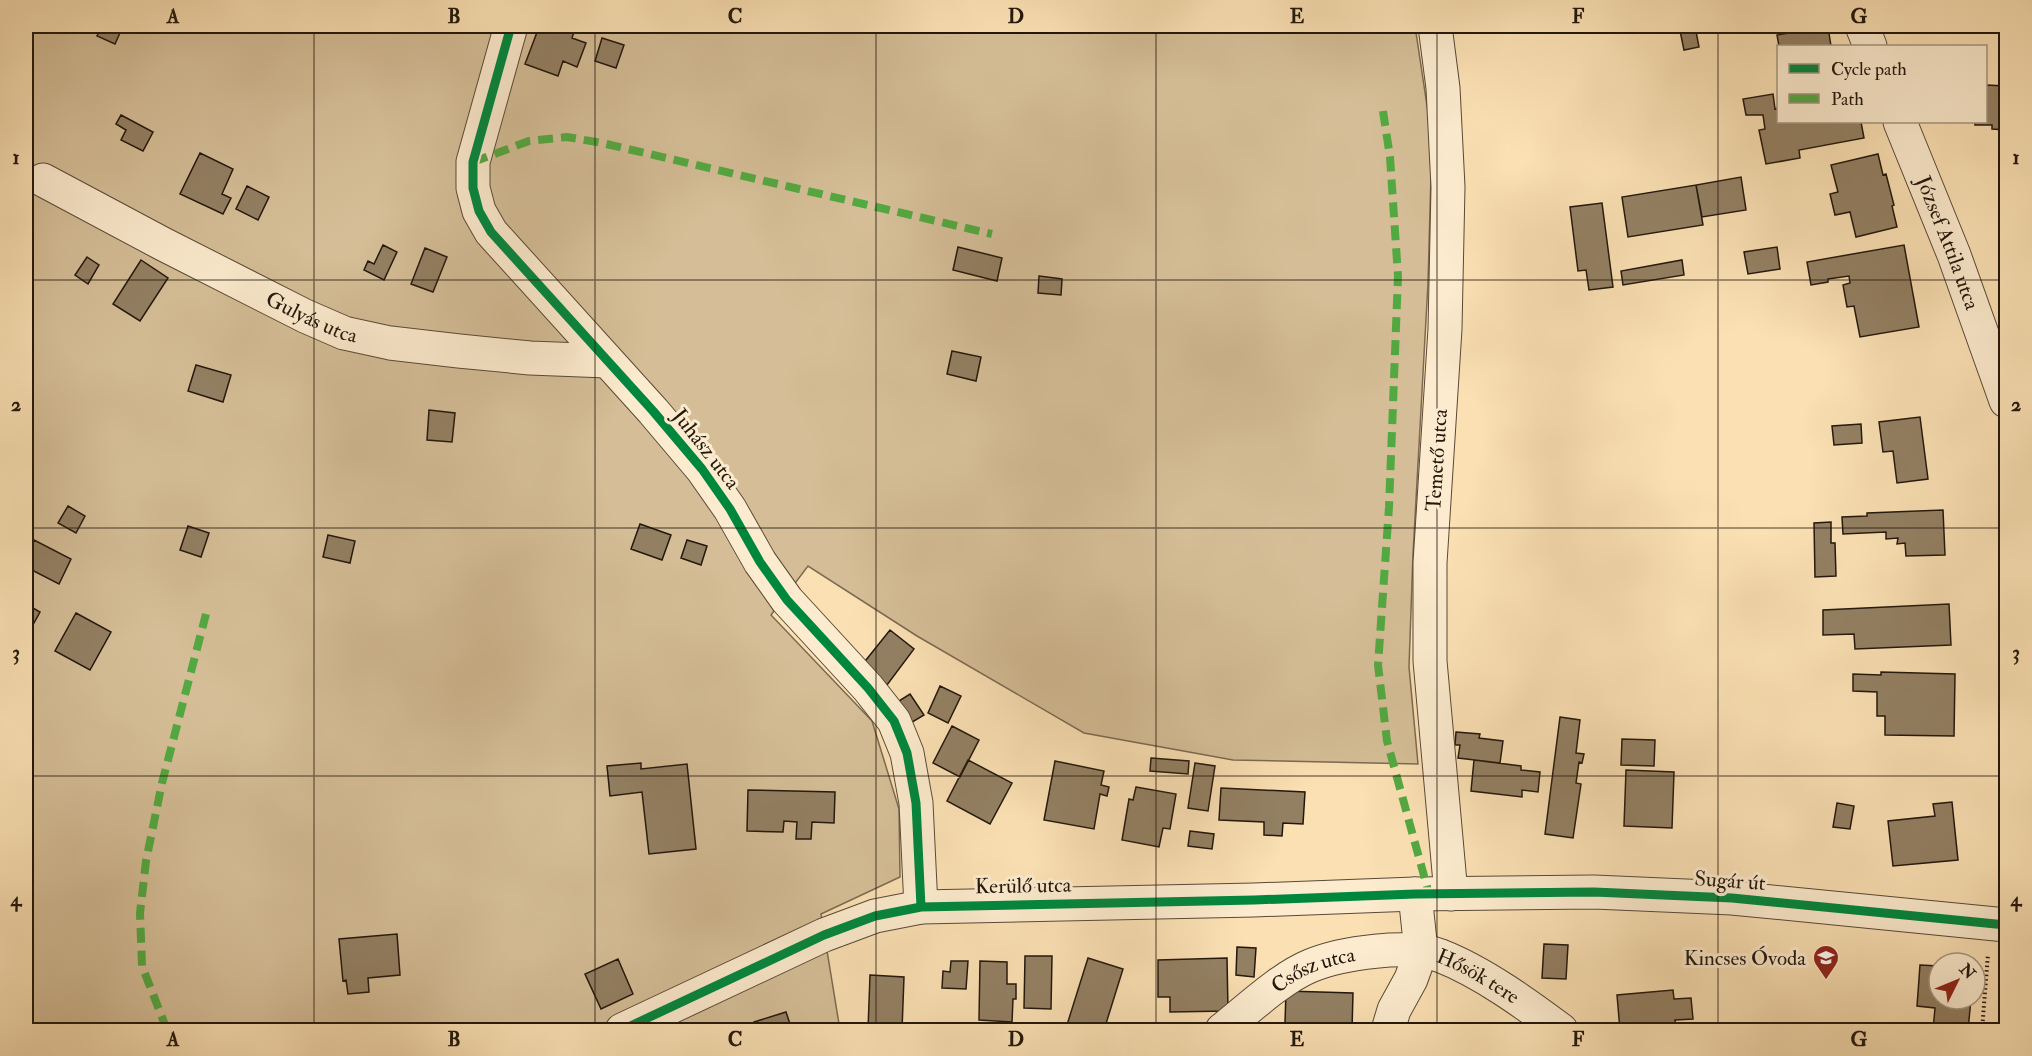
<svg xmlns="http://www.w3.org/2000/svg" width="2032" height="1056" font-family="'IM FELL Double Pica',serif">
  <rect width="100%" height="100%" fill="#fae0b3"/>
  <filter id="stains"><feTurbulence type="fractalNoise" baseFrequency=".00333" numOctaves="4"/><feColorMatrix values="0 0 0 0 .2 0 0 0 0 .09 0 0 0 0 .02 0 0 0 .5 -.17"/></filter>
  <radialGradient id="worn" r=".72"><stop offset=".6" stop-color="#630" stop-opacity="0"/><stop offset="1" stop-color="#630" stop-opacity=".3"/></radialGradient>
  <path fill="#d5be97" stroke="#7c6a52" stroke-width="1.5" d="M26,26H1415L1432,139L1428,283L1413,554L1409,667L1418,764L1233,760L1084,733L917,636L808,566L771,615L872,721L899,809L900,877L821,914L840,1030H26Z"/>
  <path fill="#938063" stroke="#23170c" stroke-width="1.5" d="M102,26H123L115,44L97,36Z
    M556,26H576L572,38L586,43L577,67L563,61L558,76L525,64L539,27L554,33Z
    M1679,26H1695L1699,47L1684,50Z
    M1828,27L1831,46H1779L1777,35Z
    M602,38L624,45L616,68L595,61Z
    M1986,85L2006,86V130L1992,129V125H1975V122H1986Z
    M1773,94L1775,109L1778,108V122H1861L1864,138L1799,150L1800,158L1766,164L1759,130L1765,129L1763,115H1746L1743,99Z
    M121,115L153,132L143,151L121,140L126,130L116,124Z
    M200,153L233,169L222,194L231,198L223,214L180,194Z
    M1878,154L1883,175L1886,174L1894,205L1892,206L1897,227L1856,237L1850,212L1835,215L1830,194L1838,192L1831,165Z
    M1741,177L1746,210L1702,217L1696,185Z
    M1696,185L1703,225L1628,237L1622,197Z
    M247,186L269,197L258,220L236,209Z
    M1602,203L1613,287L1589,290L1586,270L1578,271L1570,207Z
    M383,245L397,252L384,280L364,270L368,261L374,264Z
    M1904,245L1919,327L1860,337L1854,306L1847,307L1843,285L1850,283L1849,276L1828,279V282L1811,285L1807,262Z
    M958,247L1002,258L997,281L953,270Z
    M1777,247L1780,269L1748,274L1744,252Z
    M425,248L447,257L433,292L411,284Z
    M87,257L99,265L88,284L75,275Z
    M141,260L168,278L140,321L113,304Z
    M1682,260L1684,275L1623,285L1621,271Z
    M1039,276L1062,279L1061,295L1038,293Z
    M952,351L981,357L976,381L947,374Z
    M196,365L231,375L223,402L188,391Z
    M429,410L455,413L452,442L427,440Z
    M1920,417L1928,479L1897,483L1893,451L1883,452L1879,422Z
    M1861,424L1862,443L1834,445L1832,426Z
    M68,506L85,516L76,533L58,523Z
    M1943,510L1945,555L1906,556L1905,543L1897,544L1898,538L1886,539V532L1843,534L1842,517L1867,516V513Z
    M1831,522V543H1835L1836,576L1815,577L1814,523Z
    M640,524L671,535L662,560L631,549Z
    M188,526L209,533L201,557L180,550Z
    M328,535L355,541L350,563L323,557Z
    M34,540L71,559L59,584L26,567V557Z
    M687,540L707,546L701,565L681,558Z
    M26,604L40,612L29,632L26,630Z
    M1949,604L1951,645L1855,649L1854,634L1823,635V610Z
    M76,613L111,632L90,670L55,651Z
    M890,630L914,649L887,685L862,665Z
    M1881,672L1955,674L1954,736L1885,735V716H1877V692L1853,691V674L1881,675Z
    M940,686L961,696L948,723L928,713Z
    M910,694L924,715L904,727L891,706Z
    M1560,717L1580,720L1576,753L1584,754L1582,763L1579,762L1576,783L1581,784L1573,838L1545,834Z
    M952,726L979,740L960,777L933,763Z
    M1456,732L1480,734L1479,738L1503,741L1500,763L1458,758L1460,745H1455Z
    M1622,739L1655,740L1654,766L1621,765Z
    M1151,758L1189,761L1188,774L1150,771Z
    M968,760L1012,783L990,824L947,801Z
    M1474,760L1521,766V770L1540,772L1538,792L1522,790V797L1471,791Z
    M1055,761L1104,771L1101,785L1109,787L1107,796L1100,794L1094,829L1044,820Z
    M641,763V769L687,764L696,849L649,854L642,792L610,796L607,766Z
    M1195,763L1215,766L1208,811L1188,808Z
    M1626,770L1674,772L1672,828L1624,826Z
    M1136,787L1176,794L1170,829L1163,828L1159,847L1122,840L1129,799L1133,800Z
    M1221,788L1305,792L1303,824L1283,823L1282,836L1264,835V822L1219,820Z
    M748,790L835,792L834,823L812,822L811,839H796L797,822L784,821L783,832L747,831Z
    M1952,802L1958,860L1893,866L1888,821L1935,816L1933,804Z
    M1837,803L1854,806L1850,829L1833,827Z
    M1190,831L1214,834L1212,849L1188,846Z
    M397,934L400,975L368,978L369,992L348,994L346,980L343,981L339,939Z
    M1544,944L1568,945L1566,979L1542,978Z
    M1237,947L1256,948L1254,977L1236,975Z
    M1025,956H1052L1051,1009L1024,1008Z
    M1088,958L1123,969L1104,1030H1072L1066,1028Z
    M1227,958L1228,1011L1170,1012V997H1158V960Z
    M618,959L633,994L601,1009L585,974Z
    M951,961H968L966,989L942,988L943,971L950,972Z
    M980,961L1007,962V984H1016V999H1013L1012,1022L979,1020Z
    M1920,965L1939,966V999H1971L1968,1030H1933L1935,1008L1917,1006Z
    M870,975L904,977L902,1030H868Z
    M1673,990L1674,999L1691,998L1693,1019L1675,1020L1676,1030H1620L1617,995Z
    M1286,991L1353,993L1352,1030H1309V1023H1285Z
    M786,1012L792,1030H757L754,1022Z"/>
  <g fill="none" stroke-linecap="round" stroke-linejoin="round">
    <defs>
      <g id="minor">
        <path d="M511,26L473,162V188L479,211L491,232L653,411L702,469L730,509L760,562L787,600L868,688L894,721L907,753L916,803L921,907"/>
        <path d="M1435,26L1443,88L1448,187L1445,329L1430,563V661L1451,894"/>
        <path d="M1862,26L1870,46"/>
        <path id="s1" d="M1900,122L1954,255L2006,401"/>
        <path id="s2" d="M43,180L163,244L305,316L344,333L390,343L459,351L530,358L607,361"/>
        <path d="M622,1030L824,935L875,916L921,907L1254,900L1415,894L1594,892L1732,898L2006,925"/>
        <path id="s3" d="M1222,1030C1247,1010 1281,978 1310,966C1341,953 1410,943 1441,956C1482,972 1526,1004 1561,1030"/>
        <path d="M1388,1030L1394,1010L1411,979L1421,951L1415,894"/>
      </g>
    </defs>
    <use href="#minor" stroke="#594936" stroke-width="35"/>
    <path stroke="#23170c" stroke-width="4" stroke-dasharray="1.5 3" stroke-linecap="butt" d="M1982,1030L1988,954"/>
    <use href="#minor" stroke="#fcebce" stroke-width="33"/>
    <path stroke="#53a941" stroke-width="8" stroke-dasharray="15 8" stroke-linecap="butt" d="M1383,111L1390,157L1398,276L1389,507L1378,665L1387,741L1429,894
      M473,162L529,141L567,137L602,143L992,234
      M167,1030L142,966L140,913L146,861L162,783L206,614"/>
    <defs>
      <path id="cycleway" d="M511,26L473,162V188L479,211L491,232L653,411L702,469L730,509L760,562L787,600L868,688L894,721L907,753L916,803L921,907
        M622,1030L824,935L875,916L921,907L1254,900L1415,894L1594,892L1732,898L2006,925"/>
    </defs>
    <use href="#cycleway" stroke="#fcebce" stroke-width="13"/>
    <use href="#cycleway" stroke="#00873e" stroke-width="9"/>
  </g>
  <path fill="none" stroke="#23170c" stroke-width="1.5" stroke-opacity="0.55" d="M314,26V1030M595,26V1030M876,26V1030M1156,26V1030M1437,26V1030M1718,26V1030M26,280H2006M26,528H2006M26,776H2006"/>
  <defs>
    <symbol id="school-pin" viewBox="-11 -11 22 30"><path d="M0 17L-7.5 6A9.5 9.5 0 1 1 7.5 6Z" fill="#8f2418" stroke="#fcebce"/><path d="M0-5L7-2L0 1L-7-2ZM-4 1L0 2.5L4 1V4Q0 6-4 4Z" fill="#fff"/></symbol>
  </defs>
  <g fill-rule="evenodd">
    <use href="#school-pin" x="1811" y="943" width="30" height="40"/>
  </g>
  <g text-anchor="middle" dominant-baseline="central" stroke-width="6" stroke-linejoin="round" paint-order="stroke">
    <g font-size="21" fill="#23170c" stroke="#fcebce">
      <text stroke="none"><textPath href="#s1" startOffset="130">József Attila utca</textPath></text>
      <text stroke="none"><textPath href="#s2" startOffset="302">Gulyás utca</textPath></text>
      <text transform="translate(706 449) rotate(52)">Juhász utca</text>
      <text transform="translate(1437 460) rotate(-86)">Temető utca</text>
      <text transform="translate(1730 881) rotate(4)">Sugár út</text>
      <text transform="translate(1023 886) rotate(-1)">Kerülő utca</text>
      <text stroke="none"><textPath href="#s3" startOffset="111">Csősz utca</textPath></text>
      <text stroke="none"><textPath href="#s3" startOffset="285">Hősök tere</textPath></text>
    </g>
    <g font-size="21" fill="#23170c" stroke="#fcebce" text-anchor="end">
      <text x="1806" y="958">Kincses Óvoda</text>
    </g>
  </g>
  <rect width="2032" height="1056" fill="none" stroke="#fae0b3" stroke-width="66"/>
  <rect x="1777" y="45" width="210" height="78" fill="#fcebce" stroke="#a59680" stroke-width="1.5"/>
  <rect x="1789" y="64" width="30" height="9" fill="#00873e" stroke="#a59680" stroke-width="1.5"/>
  <text x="1831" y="75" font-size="18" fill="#23170c">Cycle path</text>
  <rect x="1789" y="94" width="30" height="9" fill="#53a941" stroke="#a59680" stroke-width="1.5"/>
  <text x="1831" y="105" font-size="18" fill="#23170c">Path</text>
  <g transform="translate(1957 981) rotate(47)"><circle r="28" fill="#fcebce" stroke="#a59680" stroke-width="1.5"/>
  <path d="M0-4.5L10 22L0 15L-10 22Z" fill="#8f2418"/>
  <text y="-9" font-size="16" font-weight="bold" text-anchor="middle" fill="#23170c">N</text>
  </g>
  <rect x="33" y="33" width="1966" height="990" fill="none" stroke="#23170c" stroke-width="2"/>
  <g font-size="20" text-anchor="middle" font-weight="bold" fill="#23170c">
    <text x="173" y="23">A</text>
    <text x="454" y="23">B</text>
    <text x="735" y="23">C</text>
    <text x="1016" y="23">D</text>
    <text x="1297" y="23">E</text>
    <text x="1578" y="23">F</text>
    <text x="1859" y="23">G</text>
    <text x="16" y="164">1</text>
    <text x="2016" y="164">1</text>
    <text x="16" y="411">2</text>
    <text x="2016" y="411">2</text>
    <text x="16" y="659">3</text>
    <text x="2016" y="659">3</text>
    <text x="16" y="906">4</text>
    <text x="2016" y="906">4</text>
    <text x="173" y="1046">A</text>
    <text x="454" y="1046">B</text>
    <text x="735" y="1046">C</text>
    <text x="1016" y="1046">D</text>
    <text x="1297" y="1046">E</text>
    <text x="1578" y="1046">F</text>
    <text x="1859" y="1046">G</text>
  </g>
  <rect width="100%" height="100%" filter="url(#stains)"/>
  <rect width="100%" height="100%" fill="url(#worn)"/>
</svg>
